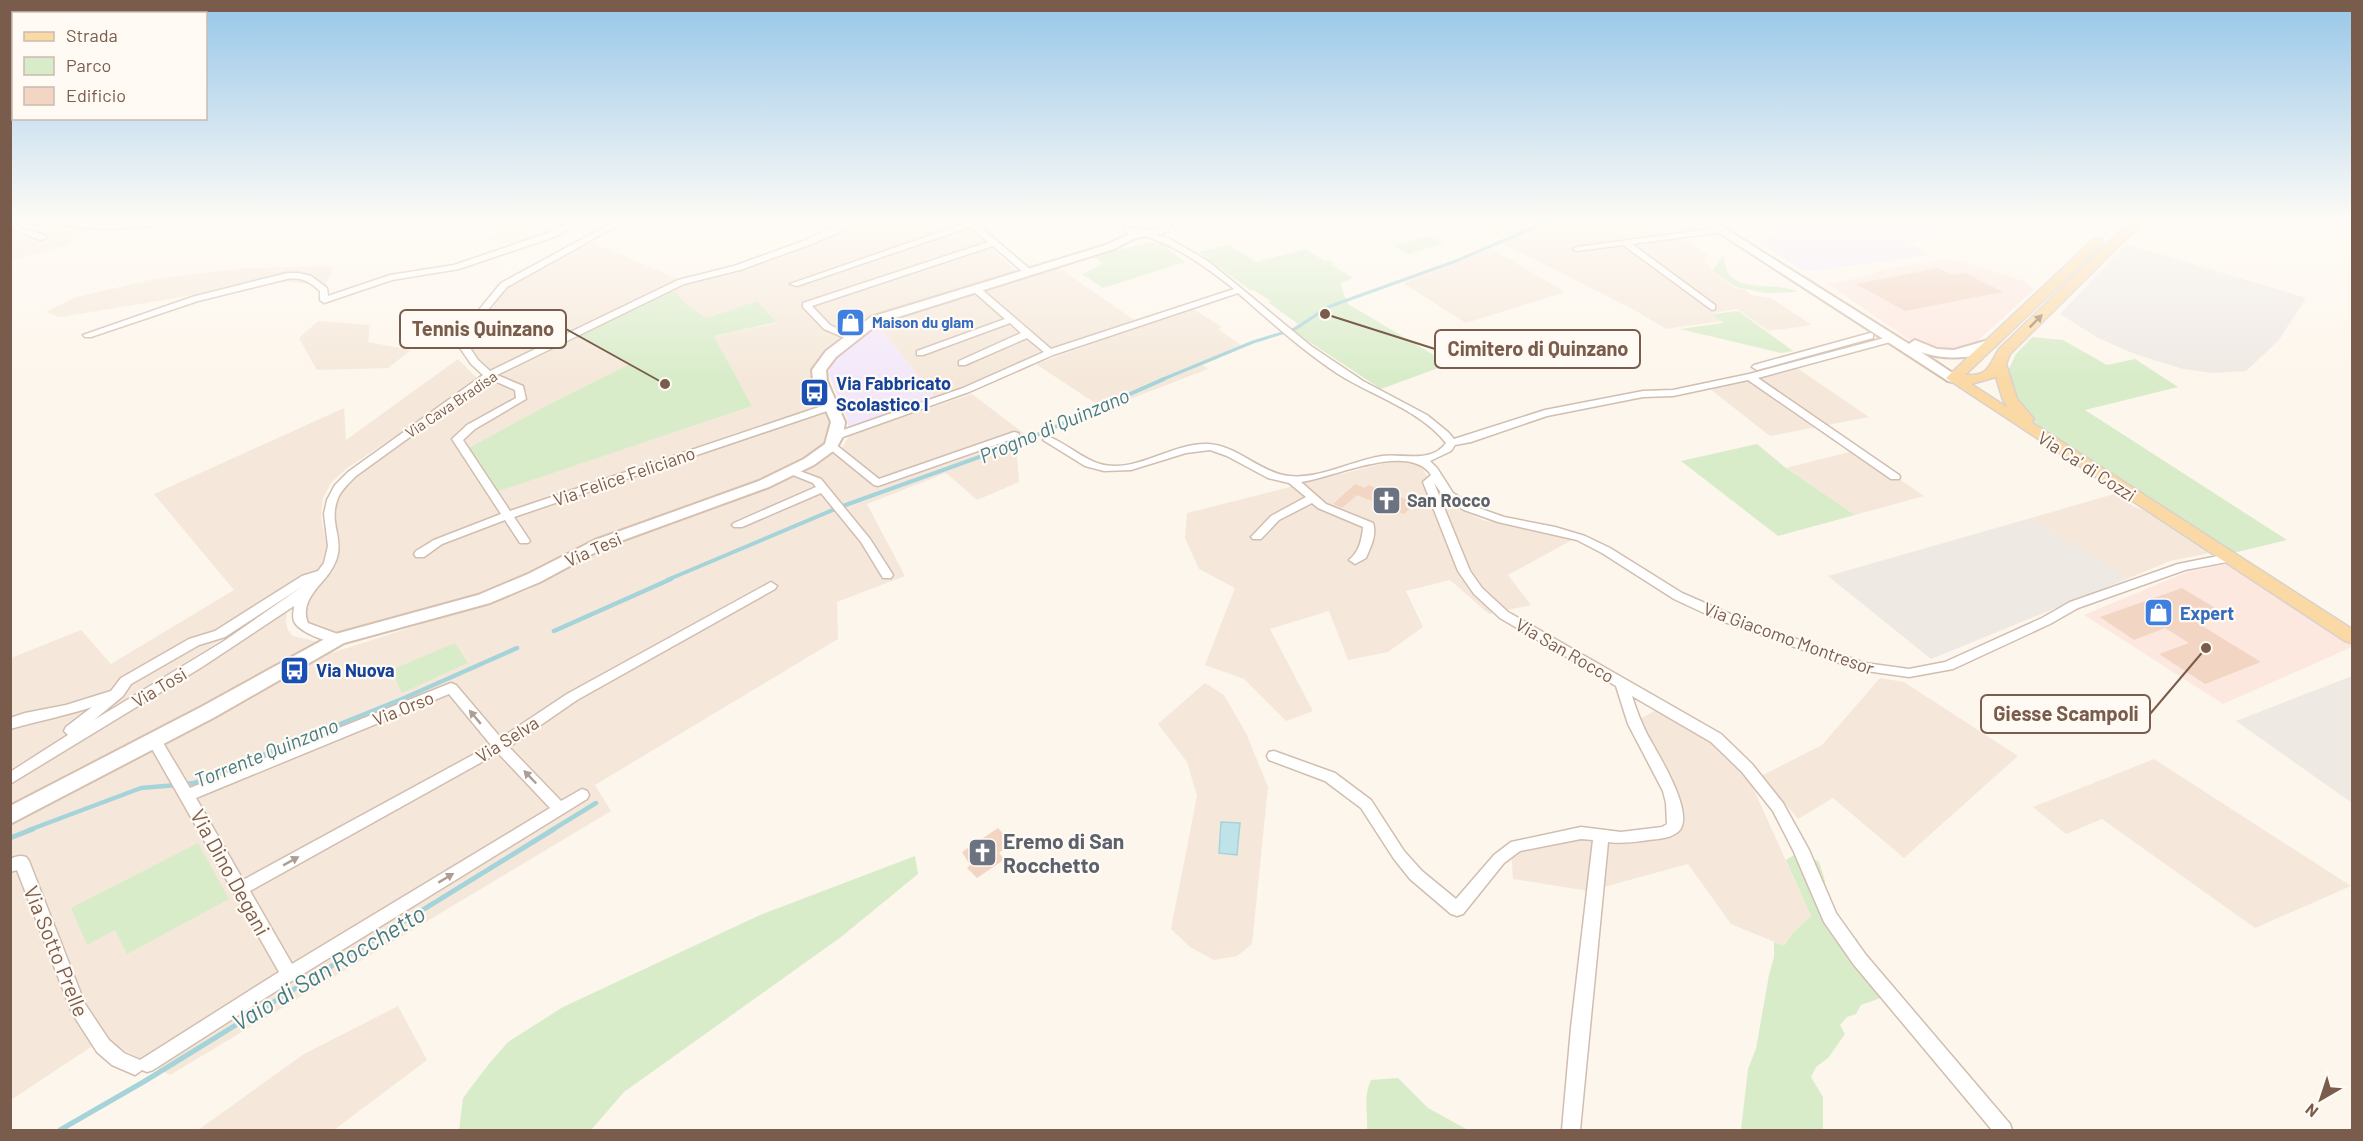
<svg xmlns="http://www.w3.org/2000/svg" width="2363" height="1141" font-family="Barlow,sans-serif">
  <rect width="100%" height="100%" fill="#fdf6ec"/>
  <path fill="#f5e8da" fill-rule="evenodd" d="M493,219H576L530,246L488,240L494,233Z
    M854,219H952L988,245L1016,271L880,313L842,335L820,368L836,435L801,466L483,596L338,639L308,629L303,598L327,568L330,513L346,480L488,376L474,355L472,341L478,328L497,299L512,284L592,242L687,283L743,269L827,237L856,222ZM757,301L776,323L714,336L752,406L548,405L631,364L578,336L706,318Z
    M1458,219H1697L1718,232L1681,238L1708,255L1704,262L1712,267L1711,271L1735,288L1745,290L1751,295L1771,298L1812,325L1768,331L1737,309L1712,313L1722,321L1666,329L1631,308L1501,243L1517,234L1503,239Z
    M11,223L55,228L92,229L67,245L11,260Z
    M1492,249L1565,292L1466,323L1403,283Z
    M334,266L325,286L278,281L60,317L46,312L76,297L154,279L243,268Z
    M1058,267L1134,320L1057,347L970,385L936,398L878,325Z
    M1192,308L1222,327L1218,329L1244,347L1203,365L1208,369L1104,409L1036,364Z
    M318,321L370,325L368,342L411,350L388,368L317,370L299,338Z
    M458,359L479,380L346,469L331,483L323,498L321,517L329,556L316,576L292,595L191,659L11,769V658L81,630L111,664L234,590L154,494L344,408L346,440Z
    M1794,366L1869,417L1770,436L1710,389Z
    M972,394L1030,438L1016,444L1019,482L977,500L946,473L867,504L905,576L837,602L838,639L595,785L611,811L170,1075L103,1039L11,1100V821L244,701L328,654L528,590L593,552L803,472L842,448L849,435Z
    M1857,450L1924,496L1855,515L1786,468Z
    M1419,459L1425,473L1441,494L1460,510L1483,520L1553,534L1572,540L1508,575L1531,605L1489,614L1450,580L1406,591L1423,627L1388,652L1348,660L1329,611L1270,629L1313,711L1286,721L1244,679L1205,665L1235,588L1199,569L1185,538L1187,513L1385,463Z
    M2114,494L2133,506L2160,517L2215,552L2170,561L2127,579L2031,518Z
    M287,611L286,623L288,630L293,636L319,642L231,692L11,805L10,785L21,778Z
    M1880,678L1904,682L2018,756L1904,858L1833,798L1798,819L1761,776L1822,745Z
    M1205,683L1224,695L1246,733L1268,787L1252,944L1237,956L1214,960L1190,947L1171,929L1197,796L1187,762L1158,724Z
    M1660,708L1729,753L1750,781L1811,916L1793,933L1784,946L1731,924L1688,864L1589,891L1513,879L1511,847L1676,825L1632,723Z
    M2154,759L2351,886L2255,928L2102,819L2066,834L2033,807Z
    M398,1006L427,1060L334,1130H198L304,1054Z"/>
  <path fill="#fde8e0" d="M1944,260L1964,262L2025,281L2034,290L1974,344L1951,351L1914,343L1828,284L1867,276L1882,270Z
    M2232,563L2352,643V647L2223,704L2084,615L2187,572Z"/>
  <path fill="#efe9e4" d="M35,219H170L112,224Z
    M2126,244L2306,298L2279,340L2246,371L2213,373L2183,369L2135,354L2098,338L2060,314Z
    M2031,518L2127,579L1931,659L1828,576Z
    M2352,676V803L2236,721Z"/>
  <path fill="#f3e8fa" d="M1781,219H1967L1977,223L1943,236L1908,243L1930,255L1812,271L1802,270L1755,240L1781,235L1761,223Z
    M878,325L936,398L903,409L849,432L847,419L830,377L819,373H829L830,366L839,355L857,338Z"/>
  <path fill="#d8ecc9" d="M1429,236L1444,243L1408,254L1394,246Z
    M1151,242L1162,244L1185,262L1103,288L1082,274L1103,264L1093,256Z
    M1229,245L1256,262L1306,249L1324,261L1328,260L1334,264L1331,265L1353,278L1340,283L1348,304L1449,364L1381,389L1296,333L1291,329L1298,324L1268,302L1271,301L1253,290H1250L1199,252Z
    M1724,255C1723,299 1775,279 1797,292L1766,293L1736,287L1712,271Z
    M669,292H675L687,305L706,318L757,301L776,322L714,336L752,406L496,492L469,448L548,405L630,364L577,335Z
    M1738,311L1793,351L1781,353L1680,329L1723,323L1713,314Z
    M2032,337L2063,340L2107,365L2135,359L2178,387L2085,410L2287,540L2233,553L2063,444L2021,411L2007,373L2016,354Z
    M1757,444L1786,468L1855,515L1778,536L1681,461Z
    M455,643L468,663L402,693L391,670Z
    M198,843L229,899L127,954L115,930L87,945L71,908Z
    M1797,853H1804L1819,862L1825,881L1820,916L1831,926L1857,939L1865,960L1879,970L1887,984L1889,995L1861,1005L1856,1014L1847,1017L1840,1025L1845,1034L1828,1058L1816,1067L1811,1077L1823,1097V1130H1741L1748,1069L1756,1049L1769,975L1774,957V942L1784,946L1793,933L1811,916L1786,860Z
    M915,856L918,874L841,937L624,1092L591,1130H459L463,1098L488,1065L508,1042L563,1007L760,915Z
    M1398,1078L1428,1108L1468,1130H1367C1368,1111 1363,1098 1371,1080Z"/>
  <path fill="#bfe3e8" stroke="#a5d3da" stroke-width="1.5" d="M1221,822L1240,823L1237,855L1219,853Z"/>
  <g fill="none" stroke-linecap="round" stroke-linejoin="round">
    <path stroke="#a5d3da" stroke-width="3" d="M1161,380L1253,342L1295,329L1328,307L1456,261L1554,219"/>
    <path stroke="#a5d3da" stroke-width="4" d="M667,580L840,507L1021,442L1164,379"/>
    <path stroke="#a5d3da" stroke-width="4.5" d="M554,631L671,579
      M185,784L194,783L402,699L517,648
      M29,830L141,788L177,785
      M552,830L596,803"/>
    <path stroke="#a5d3da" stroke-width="5" d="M10,838L33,829
      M60,1130L145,1081L554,829"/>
  </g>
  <path fill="#f3d5c3" d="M1939,268L1951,275L1965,273L2003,292L1905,311L1856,284Z
    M1355,484L1365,488L1368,485L1416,503L1404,514L1357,495L1342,508L1333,504Z
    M2182,588L2217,609L2191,619L2261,662L2205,684L2159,654L2189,643L2165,628L2134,640L2100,617Z
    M998,828L1012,843L999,853L1005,859L977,878L967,868L970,865L962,852Z"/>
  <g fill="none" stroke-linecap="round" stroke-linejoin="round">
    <defs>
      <path id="street" d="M10,219L110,225L184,219H220L216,221L110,229L10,222Z
        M578,219H588L554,237L459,269L392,280L324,303L320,300V291C309,281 301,277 287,279L198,301L91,337H85L83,335L192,297L287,273H299L311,276L327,288L328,296L390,275L454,265L548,233Z
        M619,219H629L507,287L486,312L474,331L468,345L478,360L490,371L678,280L734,266L803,241L850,219H860L844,230L809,245L740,270L684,284L497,375L523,386L526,399L475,429L463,440L510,511L828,404H836V408L514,517L530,541L528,543H520L505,520L442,544L424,557H416L414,554L416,551L434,540L501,514L452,439L467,425L516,398L515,390L490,379L356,476C349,483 342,489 338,498C325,531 356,544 322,582C312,593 301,607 308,623L343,636L344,639L343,642C331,645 298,632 294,621C292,616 294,610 294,606L202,667L10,784V772L68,735L64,731L66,727L92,707C65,716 37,721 10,729V718L25,713L66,705L111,691L121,678L189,639L215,631L302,576L318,571L324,563L328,546L324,514L327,500L335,485L348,472L483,375L471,364L458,345L464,331L478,311L501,283ZM303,586L224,641L94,720L123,696L131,684L199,645L225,637Z
        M964,219H971L1030,269V273H1024L993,246L812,306L830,325L855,336V340L852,341L824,329L803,307V303L988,242L970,227L797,286L790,284L966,223Z
        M1122,219H1130L1131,222L1124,224Z
        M10,223L46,236L47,238L40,240L10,228Z
        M1719,228H1722V232L1632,244L1715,305V309L1712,310L1623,245L1577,251L1573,249L1577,247Z
        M1145,232L1170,239L1208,261L1311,346L1363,381L1427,415L1448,432L1454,439L1545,410L1643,391L1673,390L1749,374L1888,337H1894V341L1758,378L1899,475L1900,477L1899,479H1891L1748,380L1673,396L1643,397L1547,416L1471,442L1455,445L1451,451L1430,461L1437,468L1453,493L1476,507L1504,517L1555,527L1585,536L1610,548L1682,593L1751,623L1865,663L1909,669L1945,662L2042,618L2070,602L2178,564L2228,554L2232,555L2234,558L2232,561L2185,570L2078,608L2050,624L1953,669L1909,677L1859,670L1719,620L1674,599L1602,553L1577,540L1498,522L1464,510L1445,498L1434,483L1470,571L1482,588L1508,612L1721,734L1752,764L1783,803L1809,850L1836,913L1866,955L2010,1124L2012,1130H1992L1854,965L1824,922L1793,850L1773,811L1742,772L1711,742L1632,696C1636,709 1641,722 1647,734C1656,751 1696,813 1679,831C1672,838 1659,839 1649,840C1635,842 1622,844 1608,842L1580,1130H1562L1571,1028L1593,840L1581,839L1520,851L1504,863L1463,914L1457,916L1451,914L1410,879L1394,859L1361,808L1325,781L1269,760L1267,756L1269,752L1274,751L1335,773L1371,800L1404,851L1422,871L1456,899L1494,855L1511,842L1581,827L1621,832L1662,827L1667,824L1666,803L1663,791L1628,724L1616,686L1500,618L1474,594L1458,571L1423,482L1431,475C1409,441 1333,478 1301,482L1326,504L1373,523C1377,535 1371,546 1366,558L1355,564L1349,560C1359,552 1362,540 1363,527L1318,508L1312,503L1279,520L1261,539H1253L1251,537L1253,535L1271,516L1306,497L1289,483L1268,478L1227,456L1210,450L1186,453L1131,470L1104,471L1085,466L1043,440L1048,437L1052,438C1068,445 1083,459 1100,464C1136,474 1171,443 1207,444C1236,445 1256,469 1283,475C1315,482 1350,461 1382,456C1402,453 1431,464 1446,443C1420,410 1373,396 1338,374C1302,350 1271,322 1238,293L1053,355L969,392L840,438L836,439L831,436L832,434L963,388L1044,352L1027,338L965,365H959V361L1021,333L1010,323L923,355H917V351L1005,319L973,291V287H979L1051,349L1234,289C1206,267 1179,247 1145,236Z
        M1870,333L1873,334V338L1757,370L1752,367L1754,365Z
        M1014,432L1018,433L1019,435L1018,437L878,486L874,485L826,446L827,444H835L879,479Z
        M792,468L821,479L870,539L893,575L891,578H883L861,542L821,493L742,527H734L732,525L734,523L816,487L813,483L788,473L787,471Z
        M771,582L777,586L775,589L577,700L509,747L561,801L582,789L587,791L589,795L587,799L295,979L153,1070L147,1072L142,1070L135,1075L112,1065L97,1052L72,1013L17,870L10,872V859C17,856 20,855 26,857L29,861L85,1004L109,1040L124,1053L140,1060L279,972L147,740L149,736H159L190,788L451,683L456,685L501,738L567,694ZM449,694L491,745L243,880L196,798ZM498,753L550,808L292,964L250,891Z"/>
      <path id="secondary" d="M1154,219H1166L1172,225C1163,237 1155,235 1141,237C1133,238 1122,245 1114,249L879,323L836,357L826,370L827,381L845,422L843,436L836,449L814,465L769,487L607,546L540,582L490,603L344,643L215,717L10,824V806L201,707L332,635L478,595L528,574L595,540L759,481L804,459L825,444L831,422L813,381L812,370L826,351L871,317L1106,245L1129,234L1124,230L1125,228C1138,226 1148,235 1161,226Z
        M1698,219H1710L1909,344L1915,340L1937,349L1954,350L1992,339L1998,343C1980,361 1943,360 1921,352L1960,378L1953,382L1948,381Z"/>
      <path id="primary" d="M2133,219H2146L2010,354L2006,364L2017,399L2034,419L2031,422L2352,629V643L2345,641L1946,378L2094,239H2102V245L1965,375C1989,376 1988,367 1999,349ZM1996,377L2003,400L2008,408L1971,384Z"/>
    </defs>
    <use href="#street" stroke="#d1beb0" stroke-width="3"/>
    <use href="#secondary" stroke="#d6c0b0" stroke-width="4"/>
    <use href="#primary" stroke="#dad1cd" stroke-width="3"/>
    <use href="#street" fill="#fff" fill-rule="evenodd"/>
    <use href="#secondary" fill="#fff" fill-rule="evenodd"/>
    <use href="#primary" fill="#fbd9a5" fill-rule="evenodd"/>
  </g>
  <defs><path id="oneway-solid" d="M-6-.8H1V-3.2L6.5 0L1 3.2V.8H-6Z" transform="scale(1.5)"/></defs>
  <use fill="#a18267" href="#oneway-solid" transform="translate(2036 321) rotate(-45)"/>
  <g fill="#af9d94">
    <use href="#oneway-solid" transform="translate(475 717) rotate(-130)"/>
    <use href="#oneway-solid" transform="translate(530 777) rotate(-134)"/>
    <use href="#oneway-solid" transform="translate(291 861) rotate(-29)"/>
    <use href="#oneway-solid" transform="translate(446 878) rotate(-31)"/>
  </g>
  <linearGradient id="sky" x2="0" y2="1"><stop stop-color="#97c7e8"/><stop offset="0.58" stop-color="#fefbf6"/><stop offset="1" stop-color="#fefbf6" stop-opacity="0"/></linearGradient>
  <rect width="2363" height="379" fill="url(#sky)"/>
  <defs>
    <symbol id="shop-square" viewBox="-11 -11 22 22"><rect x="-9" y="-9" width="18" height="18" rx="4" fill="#3f7fe0" stroke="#fffaf3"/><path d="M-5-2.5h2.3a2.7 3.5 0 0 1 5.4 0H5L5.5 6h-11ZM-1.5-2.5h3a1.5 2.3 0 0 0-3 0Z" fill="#fff"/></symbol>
    <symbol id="bus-square" viewBox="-11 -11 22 22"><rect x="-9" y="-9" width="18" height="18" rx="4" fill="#1a4fb4" stroke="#fffaf3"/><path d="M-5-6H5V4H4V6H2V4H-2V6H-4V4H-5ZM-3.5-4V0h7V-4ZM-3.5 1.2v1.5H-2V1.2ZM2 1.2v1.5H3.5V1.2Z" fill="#fff"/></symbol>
    <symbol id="church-square" viewBox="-11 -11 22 22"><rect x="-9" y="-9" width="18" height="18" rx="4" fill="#6b7280" stroke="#fffaf3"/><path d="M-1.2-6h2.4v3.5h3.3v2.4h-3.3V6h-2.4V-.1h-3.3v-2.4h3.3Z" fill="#fff"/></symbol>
  </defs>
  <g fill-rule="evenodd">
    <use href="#shop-square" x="834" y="306" width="33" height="33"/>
    <use href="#bus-square" x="798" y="376" width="33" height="33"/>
    <use href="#church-square" x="1370" y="484" width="33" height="33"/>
    <use href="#shop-square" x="2142" y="596" width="33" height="33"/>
    <use href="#bus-square" x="278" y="654" width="33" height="33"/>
    <use href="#church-square" x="966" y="836" width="33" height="33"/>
  </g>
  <g text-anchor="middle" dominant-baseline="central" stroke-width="4.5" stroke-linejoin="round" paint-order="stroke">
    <g font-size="15" font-weight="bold" fill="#366cbe" stroke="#fffaf3" text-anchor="start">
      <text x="872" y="322">Maison du glam</text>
    </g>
    <g font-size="15" fill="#7a5c4d" stroke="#fffaf3">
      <text transform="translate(451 404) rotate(-34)">Via Cava Bradisa</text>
    </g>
    <g font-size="18" font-weight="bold" fill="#164399" stroke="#fffaf3" text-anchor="start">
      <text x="836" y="383">Via Fabbricato<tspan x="836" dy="21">Scolastico I</tspan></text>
      <text x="316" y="670">Via Nuova</text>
    </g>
    <g font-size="18" fill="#7a5c4d" stroke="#fffaf3">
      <text transform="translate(2087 466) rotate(33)">Via Ca' di Cozzi</text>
      <text transform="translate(624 476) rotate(-19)">Via Felice Feliciano</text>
      <text transform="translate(593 549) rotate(-24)">Via Tesi</text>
      <text transform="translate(1789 638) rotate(20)">Via Giacomo Montresor</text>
      <text transform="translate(1565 650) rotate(30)">Via San Rocco</text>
      <text transform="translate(159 687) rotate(-31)">Via Tosi</text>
      <text transform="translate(403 708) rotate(-22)">Via Orso</text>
      <text transform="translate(507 739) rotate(-32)">Via Selva</text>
    </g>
    <g font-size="18" font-weight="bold" fill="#5b616d" stroke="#fffaf3" text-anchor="start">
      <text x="1407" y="500">San Rocco</text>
    </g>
    <g font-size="18" font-weight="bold" fill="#366cbe" stroke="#fffaf3" text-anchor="start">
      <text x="2180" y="613">Expert</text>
    </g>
    <g font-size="20" font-style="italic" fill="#437c86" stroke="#fffaf3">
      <text transform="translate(1054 425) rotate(-23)">Progno di Quinzano</text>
      <text transform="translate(266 752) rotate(-22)">Torrente Quinzano</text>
    </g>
    <g font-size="21" font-weight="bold" fill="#5b616d" stroke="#fffaf3" text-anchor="start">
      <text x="1003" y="840">Eremo di San<tspan x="1003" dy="24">Rocchetto</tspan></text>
    </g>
    <g font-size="21" fill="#7a5c4d" stroke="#fffaf3">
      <text transform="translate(231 872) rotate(61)">Via Dino Degani</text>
      <text transform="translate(57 951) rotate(68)">Via Sotto Prelle</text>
    </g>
    <g font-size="24" font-style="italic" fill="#437c86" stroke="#fffaf3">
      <text transform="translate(328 967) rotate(-31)">Vaio di San Rocchetto</text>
    </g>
  </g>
  <path fill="none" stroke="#7a5c4d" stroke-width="2" d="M665 384L566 329M1325 314L1435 349M2206 648L2150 714"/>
  <g fill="#7a5c4d" stroke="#fffaf3" stroke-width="2">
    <circle cx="665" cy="384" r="6"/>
    <circle cx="1325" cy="314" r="6"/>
    <circle cx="2206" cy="648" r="6"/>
  </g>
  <g fill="#fffaf3" stroke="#7a5c4d" stroke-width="2">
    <rect x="400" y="310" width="166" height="38" rx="6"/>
    <rect x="1435" y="330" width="205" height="38" rx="6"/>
    <rect x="1981" y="695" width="169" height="38" rx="6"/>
  </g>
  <g font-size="20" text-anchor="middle" font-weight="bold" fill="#7a5c4d">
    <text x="483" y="336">Tennis Quinzano</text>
    <text x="1538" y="356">Cimitero di Quinzano</text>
    <text x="2066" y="721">Giesse Scampoli</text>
  </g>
  <rect width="2363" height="1141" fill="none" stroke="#7a5c4d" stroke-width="24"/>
  <rect x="12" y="12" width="195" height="108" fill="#fffaf3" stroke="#cabbb1" stroke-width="1.5"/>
  <rect x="24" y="32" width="30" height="9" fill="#fbd9a5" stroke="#cabbb1" stroke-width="1.5"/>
  <text x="66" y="42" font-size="18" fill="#7a5c4d">Strada</text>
  <rect x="24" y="57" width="30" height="18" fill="#d8ecc9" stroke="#cabbb1" stroke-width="1.5"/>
  <text x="66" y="72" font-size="18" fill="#7a5c4d">Parco</text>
  <rect x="24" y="87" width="30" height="18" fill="#f3d5c3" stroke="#cabbb1" stroke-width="1.5"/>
  <text x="66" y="102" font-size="18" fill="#7a5c4d">Edificio</text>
  <g transform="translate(2321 1099) rotate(219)" stroke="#fffaf3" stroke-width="4.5" paint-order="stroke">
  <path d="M0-4.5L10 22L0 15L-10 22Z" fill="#7a5c4d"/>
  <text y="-9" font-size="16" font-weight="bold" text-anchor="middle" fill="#7a5c4d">N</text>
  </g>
</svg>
